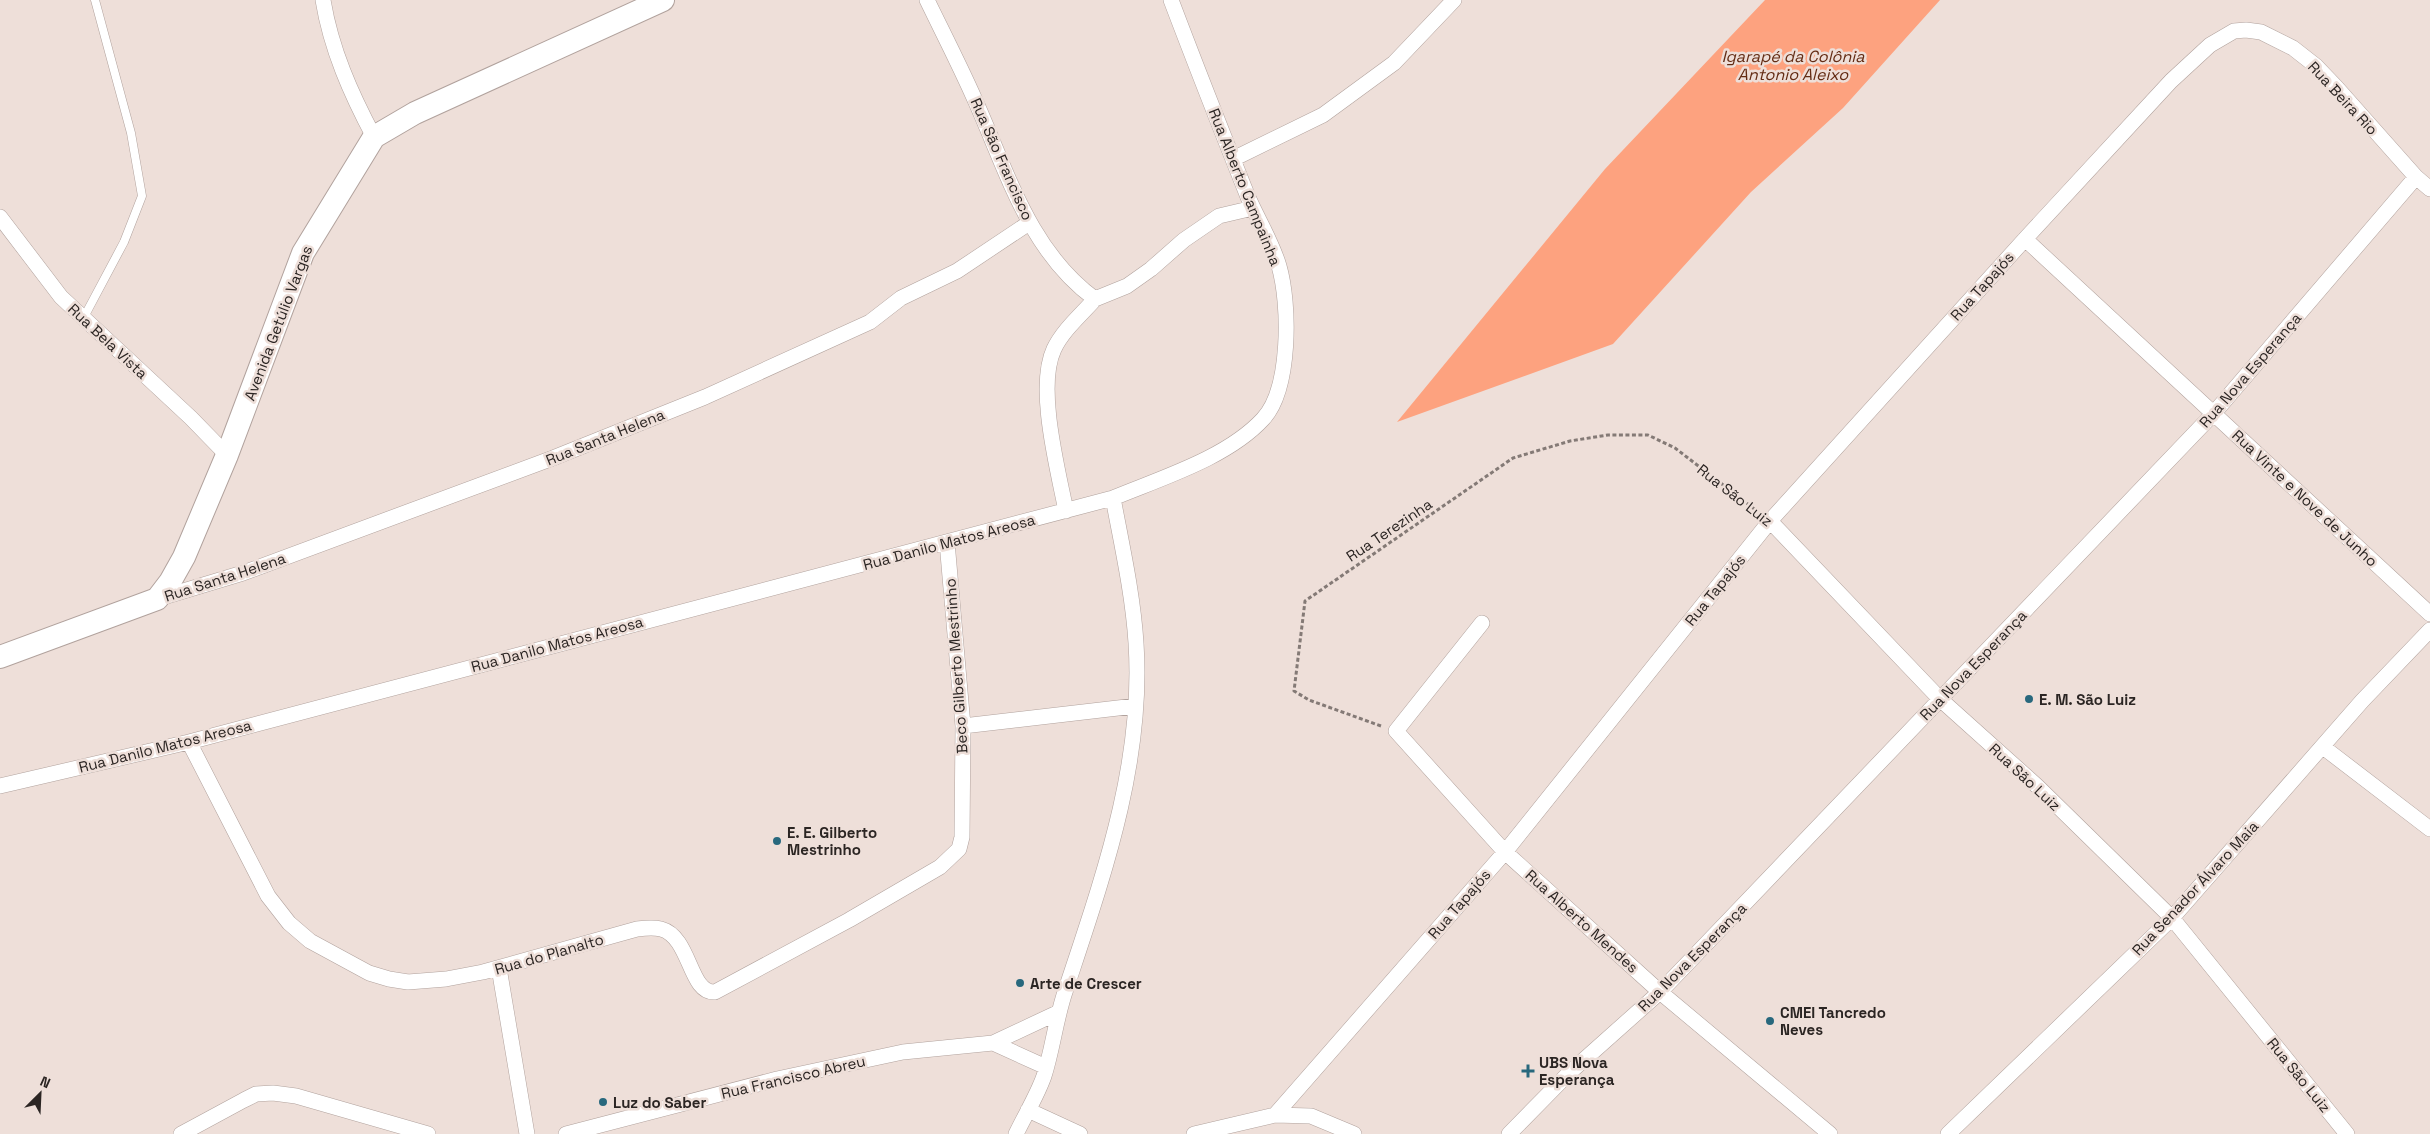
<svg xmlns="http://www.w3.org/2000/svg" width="2430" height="1134" font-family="'Space Grotesk',sans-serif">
  <rect width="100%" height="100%" fill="#eedfd9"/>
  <path fill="#fda27f" d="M1765,0H1940L1843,108L1751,192L1613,344L1397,422L1605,169Z"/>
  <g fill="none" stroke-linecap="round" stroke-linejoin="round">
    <defs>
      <path id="lane" d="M83,319L124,242L142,196L131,133L95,0"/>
      <path id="street" d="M323,0C331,49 351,94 374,137
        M927,0C943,33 960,66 975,100C1007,171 1029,251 1095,299L1127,286L1151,269L1184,240L1219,216L1253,208
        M1233,159L1323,115L1394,63L1454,0
        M0,217L61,297L191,418L227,455
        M2025,239L2430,614
        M1066,511C1058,470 1036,387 1054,349C1063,330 1081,315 1095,299
        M1770,521L1940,699L2037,786L2172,918L2347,1134
        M157,599L243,573L553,458L705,397L870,322L901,298L957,271L1029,223
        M1482,623L1396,731L1505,852L1660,992L1830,1134
        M963,726L1135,706
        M189,742L268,896L289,923L310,941L369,973L389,979L408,982L446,979L483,972L637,929C645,928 653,927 661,929C691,937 689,994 715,992L849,920L940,867L959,849L962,837L963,726L947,542
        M2323,747L2430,829
        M0,786L189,742L1113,498
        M499,968L527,1134
        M993,1043L1046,1067
        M1028,1110L1080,1134
        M1275,1115L1505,852L1770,521L2025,239L2171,81L2210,45L2234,31L2246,30L2261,32L2293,48L2316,66L2337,88L2416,177L2430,189
        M181,1134L244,1100L256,1094L273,1093L296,1096L428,1134
        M566,1134L777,1079L903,1052L993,1043L1057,1013
        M1016,1134C1025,1115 1037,1096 1044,1076C1053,1048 1056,1017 1066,989C1103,877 1144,763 1136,643C1133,595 1122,546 1113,498C1161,478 1227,458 1263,419C1291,389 1290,304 1279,266C1272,242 1258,220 1248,197C1222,132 1196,66 1171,0
        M1194,1134L1275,1115L1311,1116L1354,1134
        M1509,1134L1568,1074L1660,992L2214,413L2416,177
        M1948,1134L2172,918L2362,701L2430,630"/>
      <path id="secondary" d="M0,657L157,599L170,582L184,557L227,455L303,253L374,137L415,113L663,0"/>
    </defs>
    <use href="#lane" stroke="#b1a29d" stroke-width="9"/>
    <use href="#street" stroke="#b1a29d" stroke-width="16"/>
    <use href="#secondary" stroke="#b1a29d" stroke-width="24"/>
    <path stroke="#847a76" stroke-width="3" stroke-dasharray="4 2.5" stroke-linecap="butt" d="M1381,726L1309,700L1294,691L1305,601L1513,458L1570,441L1608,435H1648L1675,448L1757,511"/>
    <use href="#lane" stroke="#fff" stroke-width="8"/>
    <use href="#street" stroke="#fff" stroke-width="15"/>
    <use href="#secondary" stroke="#fff" stroke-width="22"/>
  </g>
  <g fill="#28687d" stroke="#eedfd9" stroke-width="2">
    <circle cx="2029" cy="699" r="5"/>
    <circle cx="777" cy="841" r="5"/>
    <circle cx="1020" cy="983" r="5"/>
    <circle cx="1770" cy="1021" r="5"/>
    <path d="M1525.5 1063.5h5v5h5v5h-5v5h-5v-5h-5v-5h5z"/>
    <circle cx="603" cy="1102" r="5"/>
  </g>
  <g text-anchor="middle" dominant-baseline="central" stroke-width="5" stroke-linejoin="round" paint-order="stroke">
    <g font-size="15" fill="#2b2523" stroke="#eedfd9">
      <text transform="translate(2343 98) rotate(47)">Rua Beira Rio</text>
      <text transform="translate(1002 159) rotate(66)">Rua São Francisco</text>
      <text transform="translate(1245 187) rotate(68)">Rua Alberto Campainha</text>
      <text transform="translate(1982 286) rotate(-48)">Rua Tapajós</text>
      <text transform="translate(278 323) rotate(-69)">Avenida Getúlio Vargas</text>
      <text transform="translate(108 341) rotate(43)">Rua Bela Vista</text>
      <text transform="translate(2250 370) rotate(-49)">Rua Nova Esperança</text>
      <text transform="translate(605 437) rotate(-22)">Rua Santa Helena</text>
      <text transform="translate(1735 495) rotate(38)">Rua São Luiz</text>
      <text transform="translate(2305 498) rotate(43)">Rua Vinte e Nove de Junho</text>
      <text transform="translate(1389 530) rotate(-34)">Rua Terezinha</text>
      <text transform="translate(949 542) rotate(-15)">Rua Danilo Matos Areosa</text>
      <text transform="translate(225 577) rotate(-18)">Rua Santa Helena</text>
      <text transform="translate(1715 590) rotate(-51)">Rua Tapajós</text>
      <text transform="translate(557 644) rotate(-15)">Rua Danilo Matos Areosa</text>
      <text transform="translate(1973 665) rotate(-46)">Rua Nova Esperança</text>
      <text transform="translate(956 666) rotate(-94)">Beco Gilberto Mestrinho</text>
      <text transform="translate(165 746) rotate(-14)">Rua Danilo Matos Areosa</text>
      <text transform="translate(2025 777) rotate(43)">Rua São Luiz</text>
      <text transform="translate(2195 888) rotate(-47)">Rua Senador Álvaro Maia</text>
      <text transform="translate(1459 904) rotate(-49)">Rua Tapajós</text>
      <text transform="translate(1582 921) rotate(42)">Rua Alberto Mendes</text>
      <text transform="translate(549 954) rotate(-16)">Rua do Planalto</text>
      <text transform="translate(1692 957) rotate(-45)">Rua Nova Esperança</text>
      <text transform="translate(2299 1075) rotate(51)">Rua São Luiz</text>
      <text transform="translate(793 1077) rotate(-13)">Rua Francisco Abreu</text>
    </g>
    <g font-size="15" font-weight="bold" fill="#2b2523" stroke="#eedfd9" text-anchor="start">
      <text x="2039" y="699">E. M. São Luiz</text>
      <text x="787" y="832">E. E. Gilberto<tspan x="787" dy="17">Mestrinho</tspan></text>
      <text x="1030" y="983">Arte de Crescer</text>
      <text x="1780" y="1012">CMEI Tancredo<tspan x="1780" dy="17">Neves</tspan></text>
      <text x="1539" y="1062">UBS Nova<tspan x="1539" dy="17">Esperança</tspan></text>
      <text x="613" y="1102">Luz do Saber</text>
    </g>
    <g font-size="16" font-style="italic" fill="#642c14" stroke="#eedfd9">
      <text x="1793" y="56">Igarapé da Colônia<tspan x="1793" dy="18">Antonio Aleixo</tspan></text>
    </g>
  </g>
  <g transform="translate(40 1094) rotate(24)" stroke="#eedfd9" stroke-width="4" paint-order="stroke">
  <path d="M0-4L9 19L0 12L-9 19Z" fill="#2b2523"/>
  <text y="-8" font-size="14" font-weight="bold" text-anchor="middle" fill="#2b2523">N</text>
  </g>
</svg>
